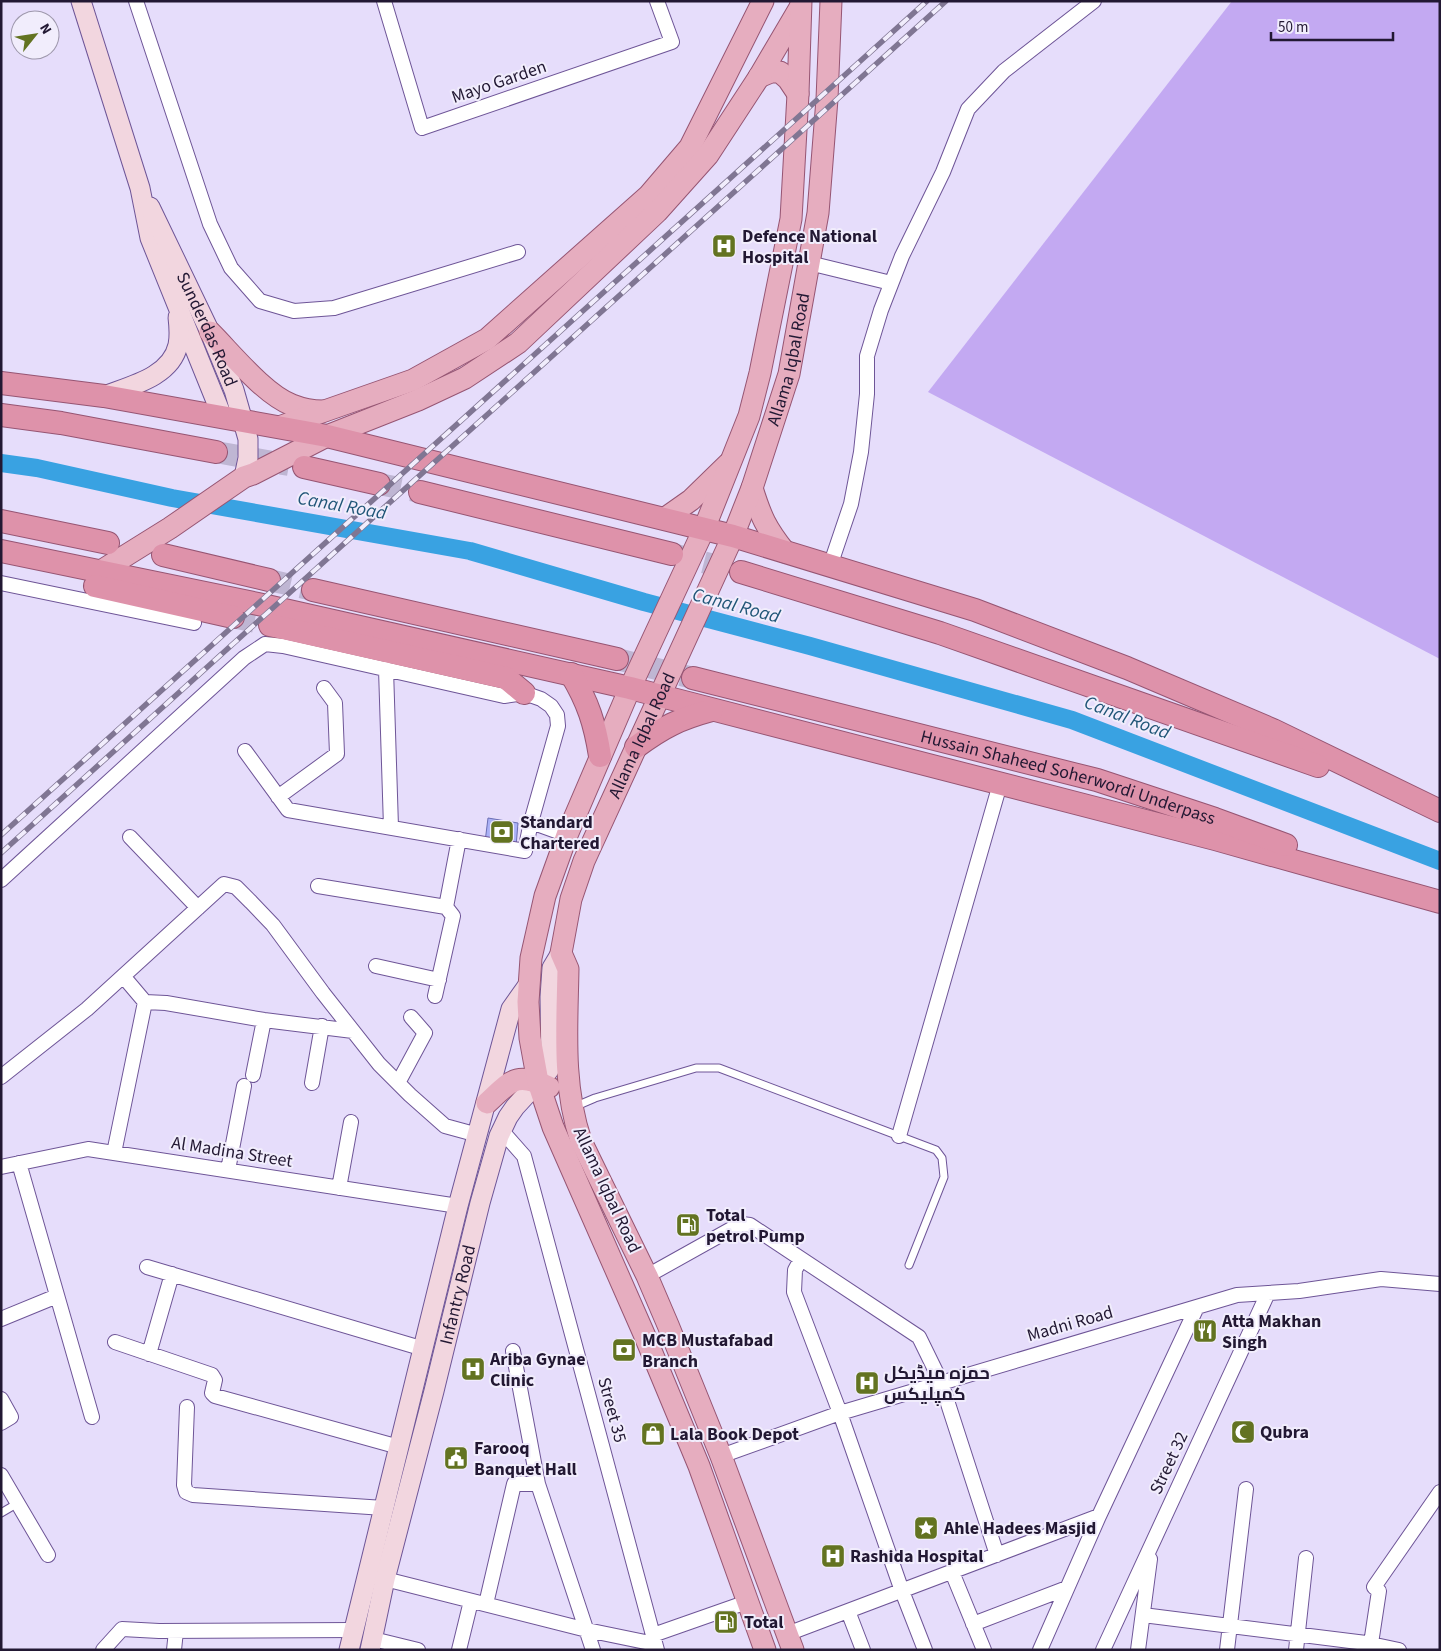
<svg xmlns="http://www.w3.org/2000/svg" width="1441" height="1651" font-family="'Source Sans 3',Cairo,sans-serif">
  <rect width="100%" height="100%" fill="#e6ddfb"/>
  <path fill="#c3a9f2" d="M1232,1H1440V659L928,392Z"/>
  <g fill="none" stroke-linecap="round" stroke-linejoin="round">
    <path stroke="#39a2e2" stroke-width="18" d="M1,463L37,468L172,498L470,551L644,602L810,646L1072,720L1440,861"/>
  </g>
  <path fill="#aab0f6" stroke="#6b6fb3" d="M488,818L518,823L516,847L485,842Z"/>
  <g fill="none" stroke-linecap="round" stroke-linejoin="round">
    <path stroke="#bfb6d3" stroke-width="22" stroke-dasharray="22 11" stroke-linecap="butt" d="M216,452L289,465
      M379,484L420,492
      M672,554L741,572
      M269,580L313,590
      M233,617L270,625
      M617,659L689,677"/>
    <defs>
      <path id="service" d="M574,1107L595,1098L696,1068H719L936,1150L942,1158L944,1177L909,1265
        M1,1513L18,1503"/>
      <path id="minor" d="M136,1L210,224L231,268L260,301L294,311L334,308L518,252
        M384,1L422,128L672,42L657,1
        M809,263L891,283
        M830,566L851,504L861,452L867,394V356L881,310L902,256L943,172L968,109L1004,71L1094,1
        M1,583L194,623
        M386,669L391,827
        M278,797L337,754L335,703L324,688
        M531,822L567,835
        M130,837L198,908
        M1,880L244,658L265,644L283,646L504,696L524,693L541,699L551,706L557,715L558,726L531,822L525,851L288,810L245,751
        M318,886L446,907
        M376,966L439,980
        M123,976L145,1002L166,1003L264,1020L353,1031
        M435,996L453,916L446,907L459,839
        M253,1075L264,1020
        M1,1077L87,1009L224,884L236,887L251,902L273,925L323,993L379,1064L410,1095L445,1126L478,1135
        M312,1083L322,1026
        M398,1083L425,1033L411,1017
        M501,1130L524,1156L657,1650
        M899,1136L1000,784
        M114,1153L145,1002
        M19,1163L92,1417
        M1,1167L88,1149L458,1206
        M228,1170L244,1086
        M339,1188L351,1122
        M801,1259L795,1270L794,1292L840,1413L902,1591L925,1650
        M147,1267L424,1349
        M647,1276L733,1228L742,1224L750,1225L919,1337L941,1382L997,1555
        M1,1319L57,1296
        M115,1342L212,1375L215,1380L212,1393L215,1396L399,1447
        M513,1351L538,1484L593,1650
        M149,1354L172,1274
        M1,1399L11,1417L1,1423
        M187,1407L184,1485L186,1492L193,1495L384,1508
        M721,1456L840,1413L1237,1295L1299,1291L1381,1279L1440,1284
        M1,1475L48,1555
        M952,1572L984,1650
        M385,1579L587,1630L655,1644
        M486,1604L514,1484H538
        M848,1611L863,1650
        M1143,1615L1366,1643L1399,1650
        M973,1624L1067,1588
        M787,1634L1099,1516
        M653,1635L747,1602
        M373,1639L418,1650
        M103,1650L122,1629L159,1631L355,1630
        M174,1650L176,1631
        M459,1650L471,1601
        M1040,1650L1099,1516L1197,1307
        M1103,1650L1268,1293
        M1138,1650L1150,1559
        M1227,1650L1246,1489
        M1296,1650L1306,1558
        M1370,1650L1379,1591L1374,1587L1440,1492"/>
      <g id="secondary">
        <path d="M81,1L140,188L150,238L222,416"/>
        <path id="s1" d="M150,207L210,332L234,390L248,439V458L244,477"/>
        <path d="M104,396C130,386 171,377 178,345C180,336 179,326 178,317"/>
        <path d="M349,1650L458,1206L511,1009L528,985"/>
        <path id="s2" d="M370,1650L385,1579L434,1391L480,1203L499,1136L508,1117L515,1107L549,1070L551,1064L550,997L552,968L561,953"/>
      </g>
      <g id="primary">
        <path d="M759,77L771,72H780L788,79L798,94"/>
        <path d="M210,332C232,354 264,394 292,405C302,409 313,411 323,411"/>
        <path d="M279,427L413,380L487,339L649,195L690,147L763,1"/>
        <path d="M752,488C761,517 766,528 785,552"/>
        <path d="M664,519L691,500L728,464"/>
        <path d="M101,571L170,528L244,477L253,474L327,436L418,400L465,378L518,343L657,212L708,155L759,77L799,9"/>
        <path d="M487,1103C512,1080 515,1072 549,1087"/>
        <path d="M765,1650L699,1466L644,1334L553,1127L538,1082L530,1038L528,1002L531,958L545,896L567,835L630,688L704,529L749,416L760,373L791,219L798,94L801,1"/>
        <path id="s3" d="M793,1650L721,1456L668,1325L647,1276L581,1141C562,1085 567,1026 568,969L561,953L564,937L571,899L584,861L733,536L752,488L789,374L818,213L827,99L831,1"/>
      </g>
      <g id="trunk">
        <path d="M1,383L104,396L327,436L733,536L975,610L1127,668L1273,730L1440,811"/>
        <path d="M1,415L61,423L216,452"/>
        <path d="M304,467L379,484"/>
        <path d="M420,492L672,554"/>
        <path d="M1,521L108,543"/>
        <path d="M1,551L258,604L630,688L1215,839L1440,902"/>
        <path d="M163,555L269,580"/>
        <path d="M741,572L940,633L1318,766"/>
        <path d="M95,586L233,617"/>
        <path d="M313,590L617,659"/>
        <path d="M270,625L506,678L524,693"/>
        <path d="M571,674C588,702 595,724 600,756"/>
        <path id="s4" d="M693,678L1097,780L1215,819L1286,845"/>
        <path d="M636,747C663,727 679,719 712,710"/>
      </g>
    </defs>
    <use href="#service" stroke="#6e5597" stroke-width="9"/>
    <use href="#minor" stroke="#6e5597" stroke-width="16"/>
    <use href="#secondary" stroke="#6e5597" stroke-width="21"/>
    <use href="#primary" stroke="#965573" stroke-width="23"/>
    <use href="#trunk" stroke="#965573" stroke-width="24"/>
    <use href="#service" stroke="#fff" stroke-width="7"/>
    <use href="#minor" stroke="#fff" stroke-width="14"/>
    <use href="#secondary" stroke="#f2d6df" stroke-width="19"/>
    <use href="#primary" stroke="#e6adbf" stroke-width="21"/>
    <use href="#trunk" stroke="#de92aa" stroke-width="22"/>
    <defs>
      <path id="rail" d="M1,835L927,1
        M1,853L946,1"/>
    </defs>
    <use href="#rail" stroke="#807693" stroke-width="5.5"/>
    <use href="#rail" stroke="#f1edfc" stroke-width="4" stroke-dasharray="11" stroke-linecap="butt"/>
  </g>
  <defs>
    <symbol id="hospital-square" viewBox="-11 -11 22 22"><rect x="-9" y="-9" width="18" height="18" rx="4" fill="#637321" stroke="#f1edfc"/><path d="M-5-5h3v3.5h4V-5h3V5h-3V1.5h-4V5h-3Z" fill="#fff"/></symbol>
    <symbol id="bank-square" viewBox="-11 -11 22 22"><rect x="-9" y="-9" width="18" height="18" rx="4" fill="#637321" stroke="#f1edfc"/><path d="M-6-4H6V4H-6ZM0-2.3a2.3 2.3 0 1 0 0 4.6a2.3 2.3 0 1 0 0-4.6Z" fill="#fff"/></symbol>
    <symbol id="fuel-square" viewBox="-11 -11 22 22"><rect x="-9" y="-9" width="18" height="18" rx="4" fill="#637321" stroke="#f1edfc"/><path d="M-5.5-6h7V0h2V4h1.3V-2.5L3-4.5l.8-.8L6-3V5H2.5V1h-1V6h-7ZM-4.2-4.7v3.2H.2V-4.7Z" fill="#fff"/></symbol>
    <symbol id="restaurant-square" viewBox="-11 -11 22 22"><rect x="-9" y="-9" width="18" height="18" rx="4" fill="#637321" stroke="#f1edfc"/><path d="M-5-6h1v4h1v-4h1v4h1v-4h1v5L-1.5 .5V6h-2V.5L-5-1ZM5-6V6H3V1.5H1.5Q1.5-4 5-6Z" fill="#fff"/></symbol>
    <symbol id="mosque-square" viewBox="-11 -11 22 22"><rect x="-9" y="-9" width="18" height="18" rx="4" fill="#637321" stroke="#f1edfc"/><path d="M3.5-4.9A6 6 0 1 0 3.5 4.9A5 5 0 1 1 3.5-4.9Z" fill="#fff"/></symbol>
    <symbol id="shop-square" viewBox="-11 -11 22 22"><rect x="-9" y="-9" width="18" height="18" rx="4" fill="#637321" stroke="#f1edfc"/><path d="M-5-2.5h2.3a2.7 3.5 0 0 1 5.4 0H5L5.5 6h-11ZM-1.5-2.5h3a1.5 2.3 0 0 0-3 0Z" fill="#fff"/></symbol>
    <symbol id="civic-square" viewBox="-11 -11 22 22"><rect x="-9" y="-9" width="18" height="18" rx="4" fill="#637321" stroke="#f1edfc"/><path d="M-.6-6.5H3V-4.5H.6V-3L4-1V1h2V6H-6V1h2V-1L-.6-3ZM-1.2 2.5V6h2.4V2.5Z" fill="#fff"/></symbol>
    <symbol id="sight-square" viewBox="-11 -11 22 22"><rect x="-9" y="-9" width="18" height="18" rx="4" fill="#637321" stroke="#f1edfc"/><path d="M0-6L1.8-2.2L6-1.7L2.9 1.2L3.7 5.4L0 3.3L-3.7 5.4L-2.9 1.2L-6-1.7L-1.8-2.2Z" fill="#fff"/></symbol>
  </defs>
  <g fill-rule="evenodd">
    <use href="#hospital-square" x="710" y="232" width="28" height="28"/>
    <use href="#bank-square" x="488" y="818" width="28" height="28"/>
    <use href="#fuel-square" x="674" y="1211" width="28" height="28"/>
    <use href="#restaurant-square" x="1191" y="1317" width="28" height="28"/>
    <use href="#bank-square" x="610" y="1336" width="28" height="28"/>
    <use href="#hospital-square" x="459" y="1355" width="28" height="28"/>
    <use href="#hospital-square" x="853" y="1369" width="28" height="28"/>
    <use href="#mosque-square" x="1229" y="1418" width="28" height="28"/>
    <use href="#shop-square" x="639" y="1420" width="28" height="28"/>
    <use href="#civic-square" x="442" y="1444" width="28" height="28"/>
    <use href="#sight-square" x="912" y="1514" width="28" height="28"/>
    <use href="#hospital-square" x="819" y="1542" width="28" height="28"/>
    <use href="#fuel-square" x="712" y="1608" width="28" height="28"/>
  </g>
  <g text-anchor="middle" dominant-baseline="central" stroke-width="4" stroke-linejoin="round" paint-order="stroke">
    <g font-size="18" fill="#221833" stroke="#f1edfc">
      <text transform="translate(499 82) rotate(-19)">Mayo Garden</text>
      <text stroke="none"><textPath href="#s1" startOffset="135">Sunderdas Road</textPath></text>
      <text stroke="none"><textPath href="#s3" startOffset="1381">Allama Iqbal Road</textPath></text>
      <text stroke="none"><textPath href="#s3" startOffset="976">Allama Iqbal Road</textPath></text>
      <text stroke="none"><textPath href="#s4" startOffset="388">Hussain Shaheed Soherwordi Underpass</textPath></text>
      <text transform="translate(232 1152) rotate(9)">Al Madina Street</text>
      <text transform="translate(607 1190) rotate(65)">Allama Iqbal Road</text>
      <text stroke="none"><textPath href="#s2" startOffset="366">Infantry Road</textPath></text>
      <text transform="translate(1070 1324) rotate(-16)">Madni Road</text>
      <text transform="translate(612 1410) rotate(75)">Street 35</text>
      <text transform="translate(1169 1463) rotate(-65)">Street 32</text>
    </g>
    <g font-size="18" font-weight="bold" fill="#221833" stroke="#f1edfc" text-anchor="start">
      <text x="742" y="236">Defence National<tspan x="742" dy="21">Hospital</tspan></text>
      <text x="520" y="822">Standard<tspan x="520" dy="21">Chartered</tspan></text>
      <text x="706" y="1215">Total<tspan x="706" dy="21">petrol Pump</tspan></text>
      <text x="1222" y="1321">Atta Makhan<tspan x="1222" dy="21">Singh</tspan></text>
      <text x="642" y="1340">MCB Mustafabad<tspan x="642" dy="21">Branch</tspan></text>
      <text x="490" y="1359">Ariba Gynae<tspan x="490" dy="21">Clinic</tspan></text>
      <text x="884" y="1373">حمزہ میڈیکل<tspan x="884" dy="21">کمپلیکس</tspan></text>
      <text x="1260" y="1432">Qubra</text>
      <text x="670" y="1434">Lala Book Depot</text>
      <text x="474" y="1448">Farooq<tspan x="474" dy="21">Banquet Hall</tspan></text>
      <text x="944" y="1528">Ahle Hadees Masjid</text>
      <text x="850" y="1556">Rashida Hospital</text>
      <text x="744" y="1622">Total</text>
    </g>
    <g font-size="19" font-style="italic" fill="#215678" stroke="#f1edfc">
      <text transform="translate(342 506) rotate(10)">Canal Road</text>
      <text transform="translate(736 606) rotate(15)">Canal Road</text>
      <text transform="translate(1127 718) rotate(21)">Canal Road</text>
    </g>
  </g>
  <rect width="1441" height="1651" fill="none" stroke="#221833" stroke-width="5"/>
  <g transform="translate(35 35) rotate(60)"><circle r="24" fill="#f1edfc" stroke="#9e98ac"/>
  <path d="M0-4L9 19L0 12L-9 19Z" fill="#637321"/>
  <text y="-8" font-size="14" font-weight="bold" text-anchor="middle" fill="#221833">N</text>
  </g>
  <path d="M1271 32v8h122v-8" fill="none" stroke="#221833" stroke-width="2.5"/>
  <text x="1278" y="32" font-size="15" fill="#221833" stroke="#f1edfc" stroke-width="4" paint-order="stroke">50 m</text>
</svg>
